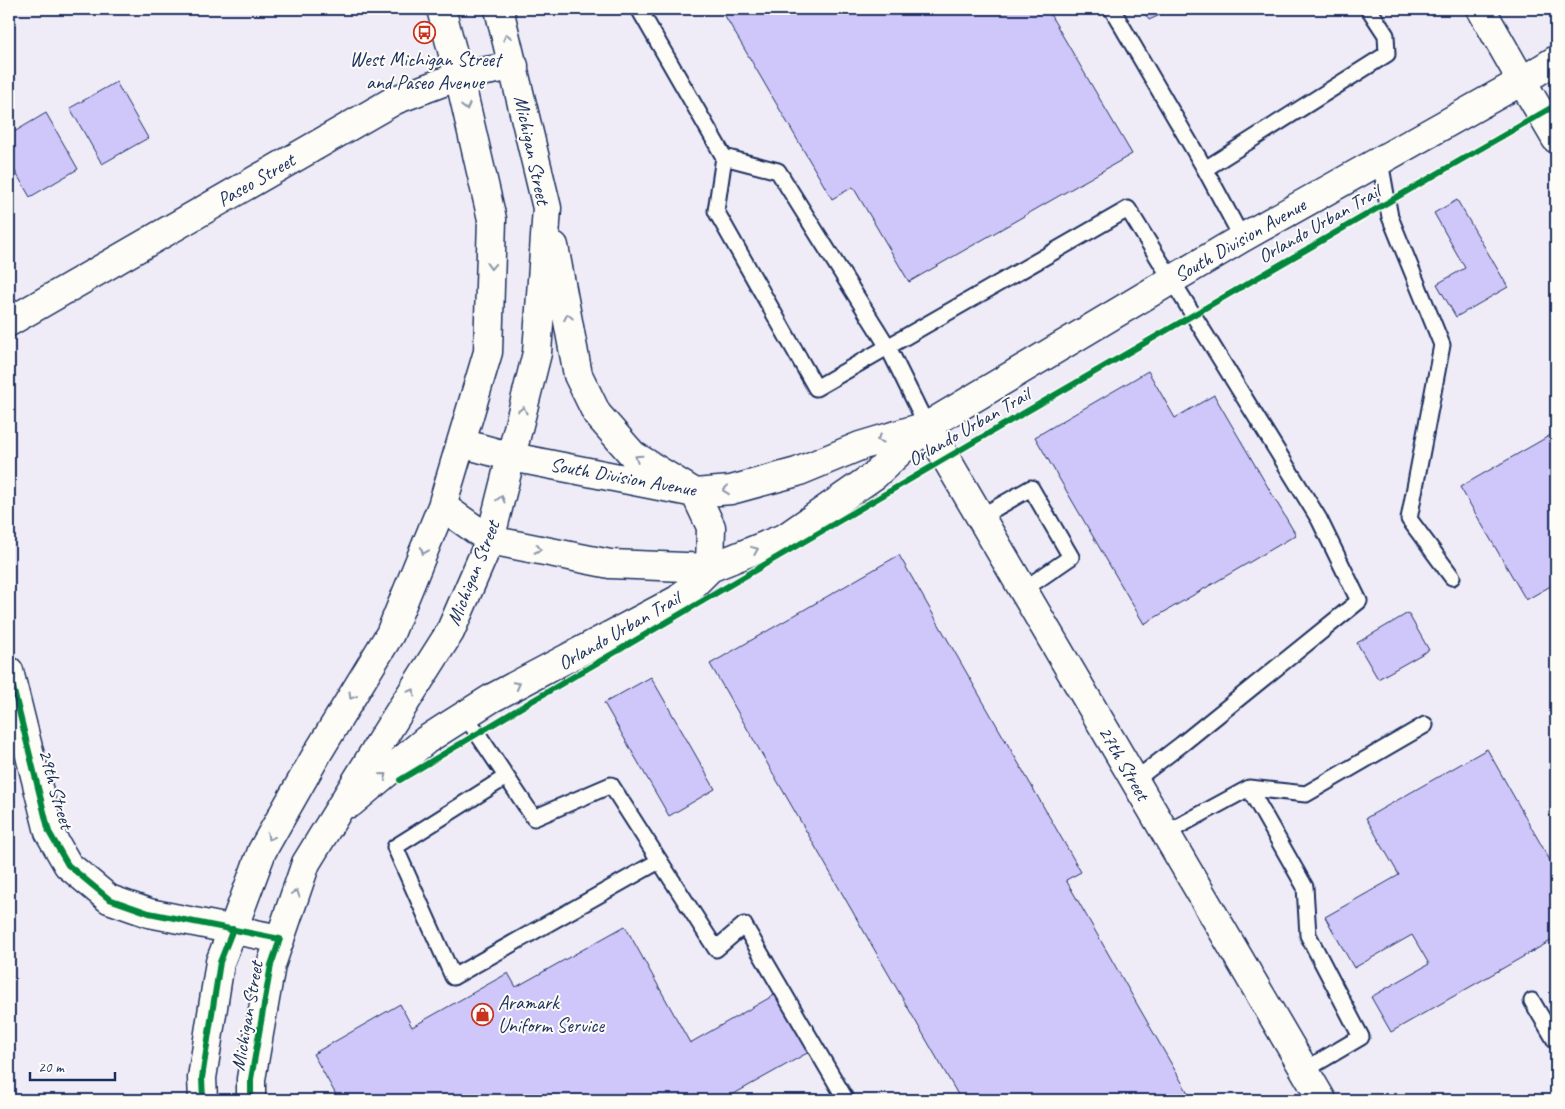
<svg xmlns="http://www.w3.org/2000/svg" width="1565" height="1109" font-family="Caveat,sans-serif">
  <rect width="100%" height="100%" fill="#efecf8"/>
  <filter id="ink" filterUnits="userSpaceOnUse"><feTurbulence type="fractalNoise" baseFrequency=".02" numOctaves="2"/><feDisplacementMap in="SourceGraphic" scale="10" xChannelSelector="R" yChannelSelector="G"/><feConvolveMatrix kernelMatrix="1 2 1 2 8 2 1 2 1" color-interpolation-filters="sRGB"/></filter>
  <g filter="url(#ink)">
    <path fill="#cfc6f9" stroke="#1b2f5e" d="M721,9H1047L1132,154L909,282L853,187L832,199Z
      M1142,9H1170L1171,10L1149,20Z
      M116,82L148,138L102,164L70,108Z
      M46,113L78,169L30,197L9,161V135Z
      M1457,200L1508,287L1456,317L1437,284L1465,268L1434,213Z
      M1148,371L1175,418L1214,395L1296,535L1144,624L1035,437Z
      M1556,432V583L1526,600L1460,487Z
      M899,555L1081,872L1066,880L1192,1100H961L710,664Z
      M1408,613L1429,650L1378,679L1357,643Z
      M651,677L715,789L669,816L604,703Z
      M1487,749L1556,871V938L1391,1032L1371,997L1429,964L1412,935L1354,968L1325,917L1399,875L1366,818Z
      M625,926L690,1043L776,994L809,1052L723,1100H339L313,1054L400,1004L412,1027L508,973L516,987Z"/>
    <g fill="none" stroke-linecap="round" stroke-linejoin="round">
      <defs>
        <path id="lane" d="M639,9L724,157L716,211L816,388L1128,209L1319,519L1359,601L1182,744L1135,780
          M1112,9L1205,169
          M724,157L778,171L888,347L927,426
          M1380,161L1390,217L1442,345L1409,519L1452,577
          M1242,238L1205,169L1387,54L1386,35L1369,9
          M980,517L1031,488L1071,557L1023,590
          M465,715L534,818L611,785L716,949L744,925L846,1100
          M506,777L395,847L453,977L659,861
          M1249,788L1306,794L1425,725
          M1166,833L1249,788L1305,887L1308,935L1361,1037L1305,1070
          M1532,1001L1556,1042"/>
        <path id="street" d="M1481,9L1522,81
          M9,322L395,100L459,76L514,66
          M927,426L1322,1100
          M9,671L49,832L68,865L109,899L149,913L280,939"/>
        <path id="secondary" d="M1522,81L1556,139
          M461,443L512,457L695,493L731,490L797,472L860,446L923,427
          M442,506L490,540L610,564L710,568L786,537L875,475L927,426L1242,238L1522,81L1556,60
          M351,803L426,740L443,729L492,698L679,599L710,568L711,527L695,493L633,455L597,414L578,375L554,246
          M203,1100L202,1078L220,962L233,929L262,851L317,754L390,634L442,506L488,352L492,219L459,76L441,9
          M251,1100V1079L271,965L306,863L384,736L450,632L490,540L537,353L547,208L499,9"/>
      </defs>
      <use href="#lane" stroke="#1b2f5e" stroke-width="19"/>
      <use href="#street" stroke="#1b2f5e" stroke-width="31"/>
      <use href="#secondary" stroke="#1b2f5e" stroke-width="31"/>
      <use href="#lane" stroke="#fdfcf7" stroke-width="15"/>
      <use href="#street" stroke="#fdfcf7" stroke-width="28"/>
      <use href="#secondary" stroke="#fdfcf7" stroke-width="28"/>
      <defs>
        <path id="cycleway" d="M9,671L49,832L68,865L109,899L149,913L280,939L271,965L251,1079V1100
          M400,780L520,708L972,443L1556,105
          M203,1100L202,1078L220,962L233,929"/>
      </defs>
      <use href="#cycleway" stroke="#fdfcf7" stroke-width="9"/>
      <use href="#cycleway" stroke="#00873e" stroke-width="6"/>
    </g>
    <defs><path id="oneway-chevron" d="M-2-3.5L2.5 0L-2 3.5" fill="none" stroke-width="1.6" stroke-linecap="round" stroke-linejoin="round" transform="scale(1.25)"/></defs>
    <g stroke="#8c96aa">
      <use href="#oneway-chevron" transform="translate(507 37) rotate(-104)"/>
      <use href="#oneway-chevron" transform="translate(466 107) rotate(77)"/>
      <use href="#oneway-chevron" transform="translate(491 266) rotate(92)"/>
      <use href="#oneway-chevron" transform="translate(568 317) rotate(-101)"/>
      <use href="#oneway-chevron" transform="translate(523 410) rotate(-76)"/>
      <use href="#oneway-chevron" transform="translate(880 439) rotate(163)"/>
      <use href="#oneway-chevron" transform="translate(638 458) rotate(-146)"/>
      <use href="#oneway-chevron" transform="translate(726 490) rotate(174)"/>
      <use href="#oneway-chevron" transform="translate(501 499) rotate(-75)"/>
      <use href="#oneway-chevron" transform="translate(538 549) rotate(12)"/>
      <use href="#oneway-chevron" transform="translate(755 550) rotate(-22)"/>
      <use href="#oneway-chevron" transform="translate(424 551) rotate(112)"/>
      <use href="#oneway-chevron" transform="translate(517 685) rotate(-28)"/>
      <use href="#oneway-chevron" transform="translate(412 692) rotate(-57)"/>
      <use href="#oneway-chevron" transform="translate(352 696) rotate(121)"/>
      <use href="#oneway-chevron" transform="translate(384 776) rotate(-40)"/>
      <use href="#oneway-chevron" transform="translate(270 837) rotate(119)"/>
      <use href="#oneway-chevron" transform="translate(296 893) rotate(-71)"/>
    </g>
  </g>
  <defs>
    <symbol id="bus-ring" viewBox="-11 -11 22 22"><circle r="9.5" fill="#fdfcf7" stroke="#c8321e" stroke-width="1.5"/><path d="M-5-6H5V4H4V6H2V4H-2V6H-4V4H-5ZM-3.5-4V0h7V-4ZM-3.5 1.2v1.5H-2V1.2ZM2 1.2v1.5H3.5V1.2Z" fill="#c8321e"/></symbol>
    <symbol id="shop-ring" viewBox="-11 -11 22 22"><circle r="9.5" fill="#fdfcf7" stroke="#c8321e" stroke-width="1.5"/><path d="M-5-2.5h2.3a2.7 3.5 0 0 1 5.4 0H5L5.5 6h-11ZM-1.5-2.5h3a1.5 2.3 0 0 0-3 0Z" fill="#c8321e"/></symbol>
  </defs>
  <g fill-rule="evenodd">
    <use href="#bus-ring" x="412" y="20" width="25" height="25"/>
    <use href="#shop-ring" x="470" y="1002" width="25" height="25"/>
  </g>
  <g text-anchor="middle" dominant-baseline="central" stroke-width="4" stroke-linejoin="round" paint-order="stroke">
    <g font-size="20" fill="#1b2f5e" stroke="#fdfcf7">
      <text x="425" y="59">West Michigan Street<tspan x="425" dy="23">and Paseo Avenue</tspan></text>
      <text x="498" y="1002" text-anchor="start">Aramark<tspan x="498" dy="23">Uniform Service</tspan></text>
    </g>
    <g font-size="20" fill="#1b2f5e" stroke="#fdfcf7">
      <text transform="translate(532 150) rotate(78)">Michigan Street</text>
      <text transform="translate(256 180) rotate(-30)">Paseo Street</text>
      <text transform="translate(1319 224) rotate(-30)">Orlando Urban Trail</text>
      <text transform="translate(1240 240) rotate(-30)">South Division Avenue</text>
      <text transform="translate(969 427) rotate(-30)">Orlando Urban Trail</text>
      <text transform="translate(623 477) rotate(10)">South Division Avenue</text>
      <text transform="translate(473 573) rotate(-68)">Michigan Street</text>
      <text transform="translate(619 631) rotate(-30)">Orlando Urban Trail</text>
      <text transform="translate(1124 763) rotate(60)">27th Street</text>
      <text transform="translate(56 789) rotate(74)">29th Street</text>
      <text transform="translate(247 1016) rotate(-80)">Michigan Street</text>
    </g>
  </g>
  <rect width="1565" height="1109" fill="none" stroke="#fdfcf7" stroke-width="30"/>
  <rect x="15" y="15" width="1535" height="1079" fill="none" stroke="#1b2f5e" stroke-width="2" filter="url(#ink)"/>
  <path d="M30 1072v8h85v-8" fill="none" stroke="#1b2f5e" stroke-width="2.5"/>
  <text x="38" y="1072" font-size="15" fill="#1b2f5e" stroke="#fdfcf7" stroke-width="4" paint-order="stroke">20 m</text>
</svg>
